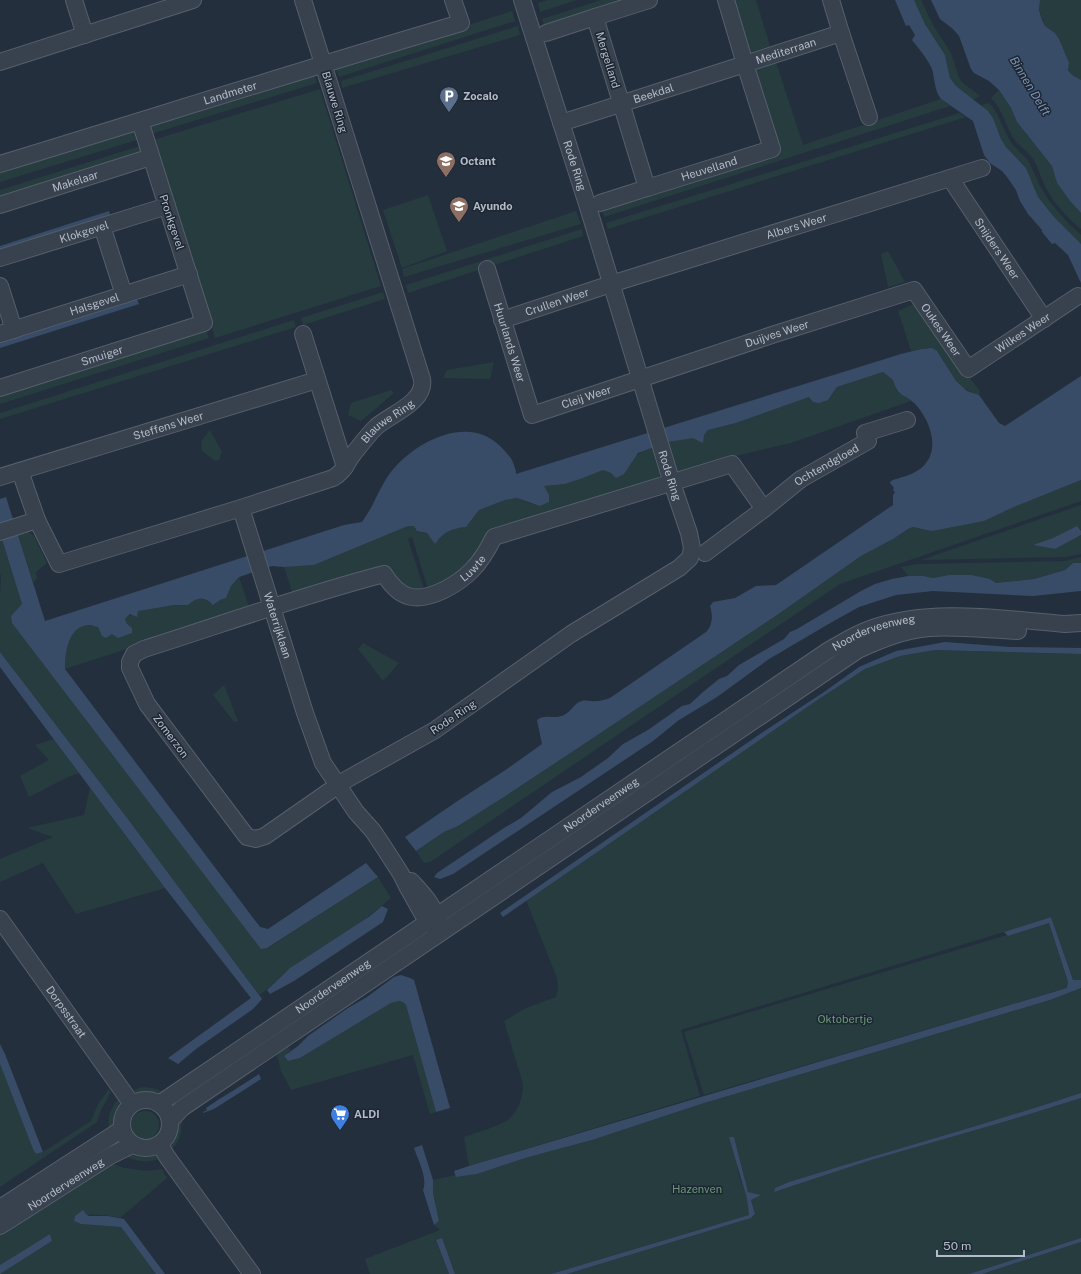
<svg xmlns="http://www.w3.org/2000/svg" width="1081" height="1274" font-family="'Public Sans',sans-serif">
  <rect width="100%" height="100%" fill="#242f3e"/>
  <path fill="#263c3f" d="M548,0H577L540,12L538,3Z
    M601,0H636L545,28L542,19Z
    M733,0H756L770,46L749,53Z
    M914,0H921L933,25L951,53L959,78L963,83L979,95L980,96L973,100L956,86L950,78L945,55L925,24Z
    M1040,0H1081V80L1072,75L1068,69L1055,33L1045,26L1039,10Z
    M512,11L515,21L339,77L335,67Z
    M518,26L520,35L342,88L341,81Z
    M776,62L803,145L941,99L950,106L604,217L602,207L778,151L753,69Z
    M314,73L317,83L151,134L149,125Z
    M320,89L381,286L215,338L153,140Z
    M999,90L1011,108L1017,122L1052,166L1057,183L1070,201L1081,213V229C1066,217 1052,201 1044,184C1040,175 1038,167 1033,159C1027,150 1017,145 1012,136C1005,123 1002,109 991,98Z
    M989,103L995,110L1011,143L1028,160L1041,188L1050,202L1066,221L1081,235V244L1054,217L1038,197L1026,168L1006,147L1001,139L993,118L981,105Z
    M959,113L966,117L608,229L606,223Z
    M137,130L140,139L0,182V172Z
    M143,145L146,154L0,201V190Z
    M428,195L447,251L402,268L383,210Z
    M576,211L581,224L404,277L402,269Z
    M582,229L583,236L408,293L406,285Z
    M888,251L905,282L888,287L881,254Z
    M383,292L385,299L303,325L301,318Z
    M916,303L967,378L969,377L980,391L979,395C970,392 961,388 955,380C949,372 941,352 933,349C926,347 917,350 911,351L898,311Z
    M294,320L296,327L0,419V413Z
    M206,330L209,338L0,404V395Z
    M494,362L490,379L443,378L447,370Z
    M883,372L893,380C897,397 900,391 911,401L791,443L723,459L678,473L668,442L704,435L708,430L736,423L809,397L828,400L837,387Z
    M391,390L394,393L361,421L348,415L351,403Z
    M210,430L222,452L219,460L215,461L202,451L201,441Z
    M652,448L662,474L659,475L661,483L490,534L469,567L429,592L412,537L408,539L425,592H407L392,576L293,595L284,567L314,565L408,526H415L417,531L440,537C448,530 455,527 466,527L479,510L505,500L517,498L532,504L544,486L565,484L583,478L603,470L611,473L629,467C635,454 639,453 652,448Z
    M1081,480V501L840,584L430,862L424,863L416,851L444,832L458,826L504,797L587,742L777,615L861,556L893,539L908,529L913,527L922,528L984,521L1014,507Z
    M1081,505V531L1077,526L1053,538L1034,545L1055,549L1081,535V554L1065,557L921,560Z
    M28,532L34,536L47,563L36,572L37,579L33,582L18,535Z
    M2,540L22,604L11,616L261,948H268L378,877L391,898C361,925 325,944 292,967C280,975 272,987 259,995L0,652V593L1,576L0,573V541Z
    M1081,557V563H1073L1065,570L1034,579L996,583L990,579L949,575L933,578L923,576H908L901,567L917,564L1065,561Z
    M239,577L250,609L65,669C65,653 68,626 89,625C92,625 95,627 98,627L102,636L127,624L125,619C139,606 170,605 188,605C197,597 204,596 213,605L220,600L226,598L231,586Z
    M363,643L399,663L383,681L358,649Z
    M935,650L1081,654V980H1073L1051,917L1030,924L681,1030L700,1096L469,1166L464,1137C473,1134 505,1124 510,1118C519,1109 523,1097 523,1084L504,1021L526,1008L556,997L558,989L557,978L526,900L819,699L865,669L900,656Z
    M224,685L238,721L234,722L213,695Z
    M54,739L79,773L66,778L29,797L20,776L49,760L35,745Z
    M90,787L165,888L76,914L43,863L0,882V859L53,837L27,828L84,815Z
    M1049,923L1068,983L1067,988L704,1095L684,1032L1007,935L1008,936Z
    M1081,988V1093C984,1125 886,1152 789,1182L775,1188L774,1192L871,1160L1007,1121L1081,1098V1238L969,1274H567L751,1218L755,1214L751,1200L760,1195L748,1192L734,1137L738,1172L747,1199L749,1215L551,1274H455L441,1238L436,1241L449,1274H370L365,1259L440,1230L434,1225L439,1221L433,1193V1180L456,1175L457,1177L477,1174L525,1158L592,1140L701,1104L1050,1000Z
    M398,1000L403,1002L406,1005L436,1112L430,1114L413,1055L291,1090L281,1071L277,1055L286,1046L291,1050L284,1056L288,1061L300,1058L391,1003Z
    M0,1064L36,1154L43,1152L91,1121L98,1104L109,1089L111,1092L101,1110L97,1122L0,1187Z
    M145,1087L157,1089L168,1095C156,1098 144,1098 133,1091L139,1088Z
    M119,1098C122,1109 118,1124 109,1132C107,1118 110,1108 119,1098Z
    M131 1125a14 14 0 1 1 28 0a14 14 0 1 1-28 0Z
    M182,1117C182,1130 181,1141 171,1150C168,1137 174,1127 182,1117Z
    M128,1150L152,1154L159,1159C147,1163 137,1162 125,1156Z
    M107,1162L125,1168L147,1171L162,1169L167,1178L120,1218C106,1215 89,1213 75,1216L74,1221L81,1224L121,1227L156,1274H0L52,1241L50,1234L0,1265V1233Z
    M1081,1242V1274H982Z"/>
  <path fill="#394c67" d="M895,0H914L925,24L945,55L950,78L956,86L988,111L993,118L1001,139L1006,147L1026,168L1038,197L1054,217L1081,244V283L1068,255L1055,243L1052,244L1042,232V230L1028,214L1020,201L1016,190L1007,177L1002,171L990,163L984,155L973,121L941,99C934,90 935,79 932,69C927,58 920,50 912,40L915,35L909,25L906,26Z
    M931,0H1040L1039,10L1042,20L1045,26L1055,33L1059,39L1069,63L1068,70L1072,75L1081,80V213L1070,201L1057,183L1052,166L1017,122L1011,108L999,90L989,81L974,73L971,69L959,36L953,29L940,19Z
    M109,211L111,218L0,254V246Z
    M136,297L139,304L0,348V340Z
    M932,348L937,351L956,381L967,391L979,395L999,423L1005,426L1081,376V480L1014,507L984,521L932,531L913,527L908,529L893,539L861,556L777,615L587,742L504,797L458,826L444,832L416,851L405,837L456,802L507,769L542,744L537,720C544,713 555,720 564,715C571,712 574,703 582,701C585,700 588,701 591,701C598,702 604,700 610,698L706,632C713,625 713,615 710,606L713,602L735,598L756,586L776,585L893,505V495L895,492L893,490L894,488L890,483L891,481C900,477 911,476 920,469C941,453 932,424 917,406C906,393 898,399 893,380L883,372L837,387L828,400L819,403L813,402L809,397L736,423L708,430L704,435L703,443L693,438L668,442L638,453L624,474L616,478L611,473L603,470L583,478L565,484L544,486L549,495V502L540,506L517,498L505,500L479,510L466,527C452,528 443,532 435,544L427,533L417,531L414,526H408L314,565L284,567L272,566L239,577L231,586L226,598L220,600L213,605C204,596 197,597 188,605H174L138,611L137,617L130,614L125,619L127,624L132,628V633L118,638L112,634L106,638L102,636L98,627C95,627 92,625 89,625C68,626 65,653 65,669L260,927L268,929L366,863L378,877L267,948L261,949L12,623L11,616L22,604L0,533V499L6,497L45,621L344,525L362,522C366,516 370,510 373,504C380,490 386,476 397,465C422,439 469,416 500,446C505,451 512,458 514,465C515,468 516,471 516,474L901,354L921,349Z
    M1077,526L1081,531V535L1055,549L1033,545L1053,538Z
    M1073,563H1081V591L1033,596L933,591L896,595L859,607L832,622L769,659L717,697L679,720L653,741L453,874L440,879L434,877L437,873L504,828L521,818L552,792L581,777L608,758L623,744L648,730L682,706L690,704L703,692L719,679L727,676L739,665L784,639L790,632L797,629L861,591L875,584L892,579L908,576H923L933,578L949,575H971L990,579L996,583L1034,579L1065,570Z
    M945,642L1010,647L1081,648V654L935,650L900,656L865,669L819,699L503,917L500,913L763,732L824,692L859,667L896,651Z
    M0,652L127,818L262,999L253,1009L196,1049L178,1064L168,1058L251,998L165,888L11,682L0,667Z
    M382,906L388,909L383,922L294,981L270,994L267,990L290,968L370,916Z
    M1051,917L1073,980H1081V988L1050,1000L701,1104L592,1140L525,1158L477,1174L456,1177L454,1171L469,1166L1067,988L1068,982L1049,923L1008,936L1004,932Z
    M401,975L410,978L414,980L450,1108L436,1112L406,1005C401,999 398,1001 391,1003L300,1058L288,1061L284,1056L298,1046L308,1036L348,1008L367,997L394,977Z
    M0,1044L5,1054L43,1152L36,1154L33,1149L0,1064Z
    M259,1074L261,1079L214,1109L203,1113V1112L207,1110L206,1108C223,1096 242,1086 259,1074Z
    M1081,1093V1098L1007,1121L871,1160L774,1192L775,1188L789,1182C886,1152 984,1125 1081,1093Z
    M729,1137H734L748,1192L761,1195L751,1200L755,1214L751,1218L567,1274H551L749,1215L747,1199Z
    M422,1145L433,1180V1193L439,1221L434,1225L423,1190C428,1178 418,1160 414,1148Z
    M83,1210L86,1214L89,1216H108L124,1219L165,1274H156L121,1227L81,1224L74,1221L75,1216Z
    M50,1234L52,1241L0,1274V1265Z
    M442,1238L455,1274H449L436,1240Z
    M1081,1238V1242L982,1274H969Z"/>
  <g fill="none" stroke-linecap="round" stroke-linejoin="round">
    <defs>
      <g id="minor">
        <path d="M74,0L85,35"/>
        <path id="s1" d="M522,0L588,207L672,483L689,533L692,548L690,558L679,568L571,634L435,730L344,781L265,836L256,839L247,837L147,704L130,668V662L134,654L144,649C223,624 303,595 384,574C400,600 417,603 444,590C454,585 464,578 472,570C481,561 488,549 494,537L732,464L764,509L801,479L868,441L865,433L907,420"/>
        <path d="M546,33L595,17"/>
        <path d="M841,33L869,117"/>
        <path d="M0,62L193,0"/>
        <path id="s2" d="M561,123L745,64L726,0"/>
        <path id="s3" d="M0,164C154,117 307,68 461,23L453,0"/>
        <path id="s4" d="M950,178L1044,319"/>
        <path id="s5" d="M647,188L772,149L745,64L841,33L831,0"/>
        <path d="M600,203L647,188L595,17L649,0"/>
        <path id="s6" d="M0,205L151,157"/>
        <path d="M102,226L124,295"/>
        <path id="s7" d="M0,258L167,206"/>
        <path id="s8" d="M487,269L532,415L775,334L914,290L968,369L1078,296"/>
        <path d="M0,286L14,330"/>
        <path id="s9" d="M502,320L611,284L982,168"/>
        <path id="s10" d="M0,334L189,274"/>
        <path d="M303,334L345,467"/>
        <path id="s11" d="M0,388L204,323L140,121"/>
        <path d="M20,471L37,520"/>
        <path id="s12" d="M0,477L317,380"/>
        <path id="s13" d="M241,508L305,713L323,763L356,812L373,831L385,849L401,874L407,886L425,918L435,927"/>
        <path id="s14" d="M0,532L37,520L59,564L241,508L333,478C345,471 346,463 354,453C361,444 368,435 376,427C391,414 426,402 422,379L303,0"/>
        <path d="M705,553L764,509"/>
        <path d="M411,881C423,894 436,907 439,925"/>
        <path id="s15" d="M0,919L132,1104"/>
        <circle cx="146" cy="1124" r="24"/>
        <path id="s16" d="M159,1104L829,650C842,643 855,634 870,629C929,607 1003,619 1065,624L1081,623"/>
        <path d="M170,1121L182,1108L858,650C880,640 904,630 929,628C958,626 989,630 1018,631"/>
        <path d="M159,1144L168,1158L252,1274"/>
        <path d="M0,1208L122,1129"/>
        <path id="s17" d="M0,1226L110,1156L132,1145"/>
      </g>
    </defs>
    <use href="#minor" stroke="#565f6c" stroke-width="18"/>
    <use href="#minor" stroke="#38414e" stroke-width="16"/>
  </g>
  <defs>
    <symbol id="parking-pin" viewBox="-11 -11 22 30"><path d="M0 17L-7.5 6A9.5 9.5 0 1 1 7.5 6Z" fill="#5c6f8a" stroke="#1d2633"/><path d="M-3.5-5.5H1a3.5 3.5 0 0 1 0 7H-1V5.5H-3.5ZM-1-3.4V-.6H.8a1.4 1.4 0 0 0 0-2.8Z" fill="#fff"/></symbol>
    <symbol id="school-pin" viewBox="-11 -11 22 30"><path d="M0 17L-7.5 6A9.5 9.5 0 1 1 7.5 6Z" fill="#8d6e63" stroke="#1d2633"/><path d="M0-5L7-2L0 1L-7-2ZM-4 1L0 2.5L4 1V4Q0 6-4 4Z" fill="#fff"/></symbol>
    <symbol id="supermarket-pin" viewBox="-11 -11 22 30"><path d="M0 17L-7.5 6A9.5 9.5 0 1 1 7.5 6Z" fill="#3f7fe0" stroke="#1d2633"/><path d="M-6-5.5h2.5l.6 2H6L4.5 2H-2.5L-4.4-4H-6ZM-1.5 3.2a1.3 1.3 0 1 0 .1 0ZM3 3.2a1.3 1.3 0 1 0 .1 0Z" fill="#fff"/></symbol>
  </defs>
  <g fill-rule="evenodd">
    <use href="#parking-pin" x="438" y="85" width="22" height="30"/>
    <use href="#school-pin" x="435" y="150" width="22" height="30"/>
    <use href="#school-pin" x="448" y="195" width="22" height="30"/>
    <use href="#supermarket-pin" x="329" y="1103" width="22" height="30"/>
  </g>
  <g text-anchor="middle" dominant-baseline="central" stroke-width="3" stroke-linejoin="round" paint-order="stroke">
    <g font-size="11" fill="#b4bcc9" stroke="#1d2633">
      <text stroke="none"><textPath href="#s5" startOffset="263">Mediterraan</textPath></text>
      <text transform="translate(608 60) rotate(73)">Mergelland</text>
      <text stroke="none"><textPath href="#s3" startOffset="241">Landmeter</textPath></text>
      <text stroke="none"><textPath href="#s2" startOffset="97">Beekdal</textPath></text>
      <text transform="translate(335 102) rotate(73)">Blauwe Ring</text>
      <text stroke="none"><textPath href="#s1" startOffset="174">Rode Ring</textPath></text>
      <text stroke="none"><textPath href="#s5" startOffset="65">Heuvelland</textPath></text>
      <text stroke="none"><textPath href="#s6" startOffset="79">Makelaar</textPath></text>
      <text transform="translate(172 222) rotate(72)">Pronkgevel</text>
      <text stroke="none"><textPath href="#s9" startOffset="309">Albers Weer</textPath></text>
      <text stroke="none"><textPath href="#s7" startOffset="88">Klokgevel</textPath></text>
      <text stroke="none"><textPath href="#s4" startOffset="85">Snijders Weer</textPath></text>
      <text stroke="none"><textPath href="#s9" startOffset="58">Crullen Weer</textPath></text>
      <text stroke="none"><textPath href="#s10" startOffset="99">Halsgevel</textPath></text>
      <text stroke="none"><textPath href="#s8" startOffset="603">Oukes Weer</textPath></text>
      <text stroke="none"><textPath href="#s8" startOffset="716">Wilkes Weer</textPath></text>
      <text stroke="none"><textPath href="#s8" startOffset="411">Duijves Weer</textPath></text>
      <text stroke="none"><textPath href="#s8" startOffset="77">Huurlands Weer</textPath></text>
      <text stroke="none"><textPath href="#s11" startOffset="107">Smuiger</textPath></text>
      <text stroke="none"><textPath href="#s8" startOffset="210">Cleij Weer</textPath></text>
      <text stroke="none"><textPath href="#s14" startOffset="455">Blauwe Ring</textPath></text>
      <text stroke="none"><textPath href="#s12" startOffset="176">Steffens Weer</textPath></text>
      <text stroke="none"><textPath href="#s1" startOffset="2121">Ochtendgloed</textPath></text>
      <text stroke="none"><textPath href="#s1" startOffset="498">Rode Ring</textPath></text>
      <text stroke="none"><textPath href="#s1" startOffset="1702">Luwte</textPath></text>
      <text stroke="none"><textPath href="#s13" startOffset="123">Waterrijklaan</textPath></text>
      <text stroke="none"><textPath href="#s16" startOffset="858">Noorderveenweg</textPath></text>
      <text transform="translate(453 717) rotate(-34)">Rode Ring</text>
      <text transform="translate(171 736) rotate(53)">Zomerzon</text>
      <text stroke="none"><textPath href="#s16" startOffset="534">Noorderveenweg</textPath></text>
      <text stroke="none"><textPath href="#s16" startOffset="210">Noorderveenweg</textPath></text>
      <text stroke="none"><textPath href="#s15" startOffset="114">Dorpsstraat</textPath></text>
      <text stroke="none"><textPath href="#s17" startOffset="78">Noorderveenweg</textPath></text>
    </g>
    <g font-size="11" font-weight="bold" fill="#b4bcc9" stroke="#1d2633" text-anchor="start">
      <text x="463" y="96">Zocalo</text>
      <text x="460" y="161">Octant</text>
      <text x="473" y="206">Ayundo</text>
      <text x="354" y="1114">ALDI</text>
    </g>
    <g font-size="11" fill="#6b9a76" stroke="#1d2633">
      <text x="845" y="1019">Oktobertje</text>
      <text x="697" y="1189">Hazenven</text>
    </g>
    <g font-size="12" font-style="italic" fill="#7c92b1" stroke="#1d2633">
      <text transform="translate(1030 86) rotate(59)">Binnen Delft</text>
    </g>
  </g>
  <path d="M937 1250v6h87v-6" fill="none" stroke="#b4bcc9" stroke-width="2"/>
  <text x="943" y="1250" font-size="12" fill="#b4bcc9" stroke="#1d2633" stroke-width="3" paint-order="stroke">50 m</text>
</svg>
